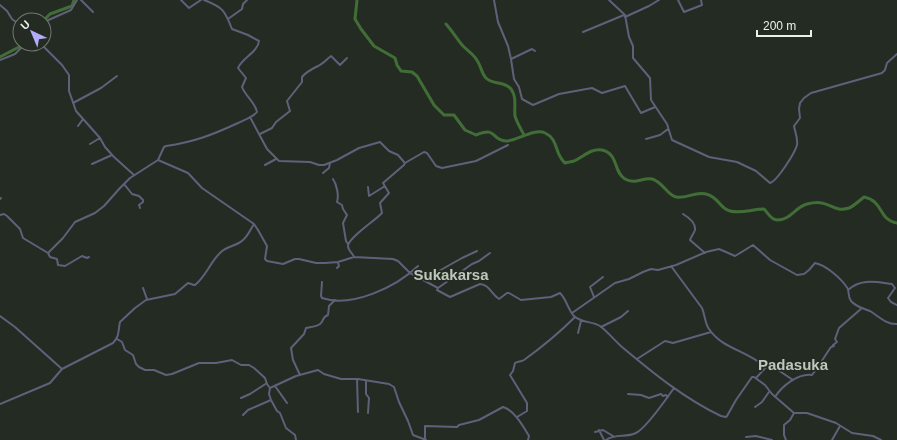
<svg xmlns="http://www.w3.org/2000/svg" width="897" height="440" font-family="Arial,sans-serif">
  <rect width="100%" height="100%" fill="#242b22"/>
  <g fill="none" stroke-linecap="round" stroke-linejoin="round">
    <path stroke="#416e37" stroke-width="3" d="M357,0L355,19L361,29L374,46L395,58L397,65L401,71L412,72L417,76L434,105L444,115H454L465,130L476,135C498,126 490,140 506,141C517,141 534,128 545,133C559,139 554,154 565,163C568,162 571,162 574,161C583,157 591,148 602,150C619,154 613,172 625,179C635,185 643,177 652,179C663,182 667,195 676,197C686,199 696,191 706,194C719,197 720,209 730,211C741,214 753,209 764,209C768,213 771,220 777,220C791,220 795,207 807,204C811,203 818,202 822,203C832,205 837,212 849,208C854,206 860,200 864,197C884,201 878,220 897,223
      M44,20L50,14L72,6L74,0
      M446,24C453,32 457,39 463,46C468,51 475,55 478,62C481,67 482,74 486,78C493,85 505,81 511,89C517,97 514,106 515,116C517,123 521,129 524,135
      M0,57L19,47L22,44"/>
    <path stroke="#60607b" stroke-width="2" d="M81,0L93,12
      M181,0L189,8L201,0
      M494,0L498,22L508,46L511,59L514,79L519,87L522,99L533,105L559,94L592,88L602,93L625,86L641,113L655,107
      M609,0L625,15L629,37L633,46V58L650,78L651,100L667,124L672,140L709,157L737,162L756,171L770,183C777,181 795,153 797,145C798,138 795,132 794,126L800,118L799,109L800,103L804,98L811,93L882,73L885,70L887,63L897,54
      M678,0L684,12L702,5L701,0
      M0,5L7,11L12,19L20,25
      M625,17L649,6L659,0
      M228,19L242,9L243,4L247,0
      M44,22L71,10L77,0
      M583,32L624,15
      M41,44L62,65L69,75V91L76,111L100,138L105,147L114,157L134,175
      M511,59L532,49L535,51
      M0,60L15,54L25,44
      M73,103L101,88L117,76
      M250,117L267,149L279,161L310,162L319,165H324L337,160L359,148L380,142L389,151L398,155L404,162
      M78,126L83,119
      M260,134L272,128L276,122L290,111L287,101L302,82V77C307,71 312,69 318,66C323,64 327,59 331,56L340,65L347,58
      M646,139L660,135L668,129
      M90,144L100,138
      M158,160L164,147L166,146C194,142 212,135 238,123C244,120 253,117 257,112C255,102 246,97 242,87L246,78L238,68C242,58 258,52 259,41L248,35L232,29C225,11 223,7 204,0
      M92,164L112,155
      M265,165L276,159
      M323,173L329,168L330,163
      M333,179C337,185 339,196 337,202L342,205L343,209L347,215L343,223L346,241L348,244
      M124,184L132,194L139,196L143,200V202L139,205L140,208
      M368,187L369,196L385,186
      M0,199L1,198
      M683,214C688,217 696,223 695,230C694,233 691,237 690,240L705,253
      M0,215L4,214L7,216L20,229L23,238L48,253L63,238L75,222L95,213L104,206L120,188L130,178L158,160L188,173L202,188L254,224L258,230L267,246L265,259L267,261L283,264L295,259H299L316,263H325L338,262L354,257L393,259L398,261L410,273L438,288L437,290L450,297L480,284C490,285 491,294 499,299L507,293H509L521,300L551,297L560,293C567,300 568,310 574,316C581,323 592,321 600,326C608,332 614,340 622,347C653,373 685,399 721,416L726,417L727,416L736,400L752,377H754L765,385L772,394L794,413H807L836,423L852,433L873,436L881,440
      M48,253L50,257L57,259L58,265L65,266L82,256L87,258L89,257
      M354,257C353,253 348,251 348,246C348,238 376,220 382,213L380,203L389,193L383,183L404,165L405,163L424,152L427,153L436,166L442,168L476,161L508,145
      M671,266L702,308C705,315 705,324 709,329C722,349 749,351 765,367
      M337,268L339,266L338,263
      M430,276L462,258L477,251
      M322,282L321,296L322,298C352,308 396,287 418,266
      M143,288L147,299
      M438,288L472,264L479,261L490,253
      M848,290C861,278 876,282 892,284L895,288L888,298L891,302L897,305
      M594,297L590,287L603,277
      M572,313L615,283L629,279L643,272L651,269L658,270L676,265L706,252L719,249L735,256L753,245L770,260L797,275L804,274L809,270L815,263C826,265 842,279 848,289C849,293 848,297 851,301C856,307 863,308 870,311C878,316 887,325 897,324
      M0,316L15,327L62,369
      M601,327L621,317L628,311
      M578,333L581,321
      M117,339L122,342L125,350L133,355L136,364L139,367L145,370H154L166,375L172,374L199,363H216L232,360L241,365H249L254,368L265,378L267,384L270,388L296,376L318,370L324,374L341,379H358L389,384L394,387L399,402L408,421L413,435L426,440
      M637,359L665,341L673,343L711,332
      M300,375L293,360L291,348L304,334L306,328C310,327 316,327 320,324C324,321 322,317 328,315L329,306L335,300
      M756,378L769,364L793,380
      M357,379L358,412
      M366,381V394L369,398L368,413
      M275,386L287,403
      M628,394L641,395L649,398L661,394L663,396L666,395L668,397
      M775,397C782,386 798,373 812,375C819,366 824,357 831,347L834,346L833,345L837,342L835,339L839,328L862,308
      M241,398L250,394L267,383
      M271,400L277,411L280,413L286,428L295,435L296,440
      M0,404L50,383L62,369L113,343C120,336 118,330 120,322L135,308L146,300L175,294L188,283L194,285H195C207,275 210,262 221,252C227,246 237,246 243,240C248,236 250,230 254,224
      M755,407L762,402L769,392
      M243,415L248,410L271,400L269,394L270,388
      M517,417L527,411V403L510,375L513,371L515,363C518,361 521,362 524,360C542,347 559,333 575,317
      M599,430L604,440
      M595,432L603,430L613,436
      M746,437L756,436L772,440
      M425,439V426L457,427L459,425L479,420L503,407C514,410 523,426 529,436L528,440
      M606,440C615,433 626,438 636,433C646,428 667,398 674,388
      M786,440L784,435V425L790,420L794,413
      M832,440L840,426"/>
  </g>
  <g text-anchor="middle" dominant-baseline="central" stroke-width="3.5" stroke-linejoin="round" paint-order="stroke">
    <g font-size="15" font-weight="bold" fill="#bdc7bb" stroke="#242b22">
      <text x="451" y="274">Sukakarsa</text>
      <text x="793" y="364">Padasuka</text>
    </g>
  </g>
  <g transform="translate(32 32) rotate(316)"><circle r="19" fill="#242b22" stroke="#737972"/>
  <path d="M0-3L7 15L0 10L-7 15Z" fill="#b1adfa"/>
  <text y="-6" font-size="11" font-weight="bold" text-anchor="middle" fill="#eaefe9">U</text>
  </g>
  <path d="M757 30v6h54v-6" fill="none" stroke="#eaefe9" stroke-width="2"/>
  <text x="763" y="30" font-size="12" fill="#eaefe9" stroke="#242b22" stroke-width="3" paint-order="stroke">200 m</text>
</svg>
